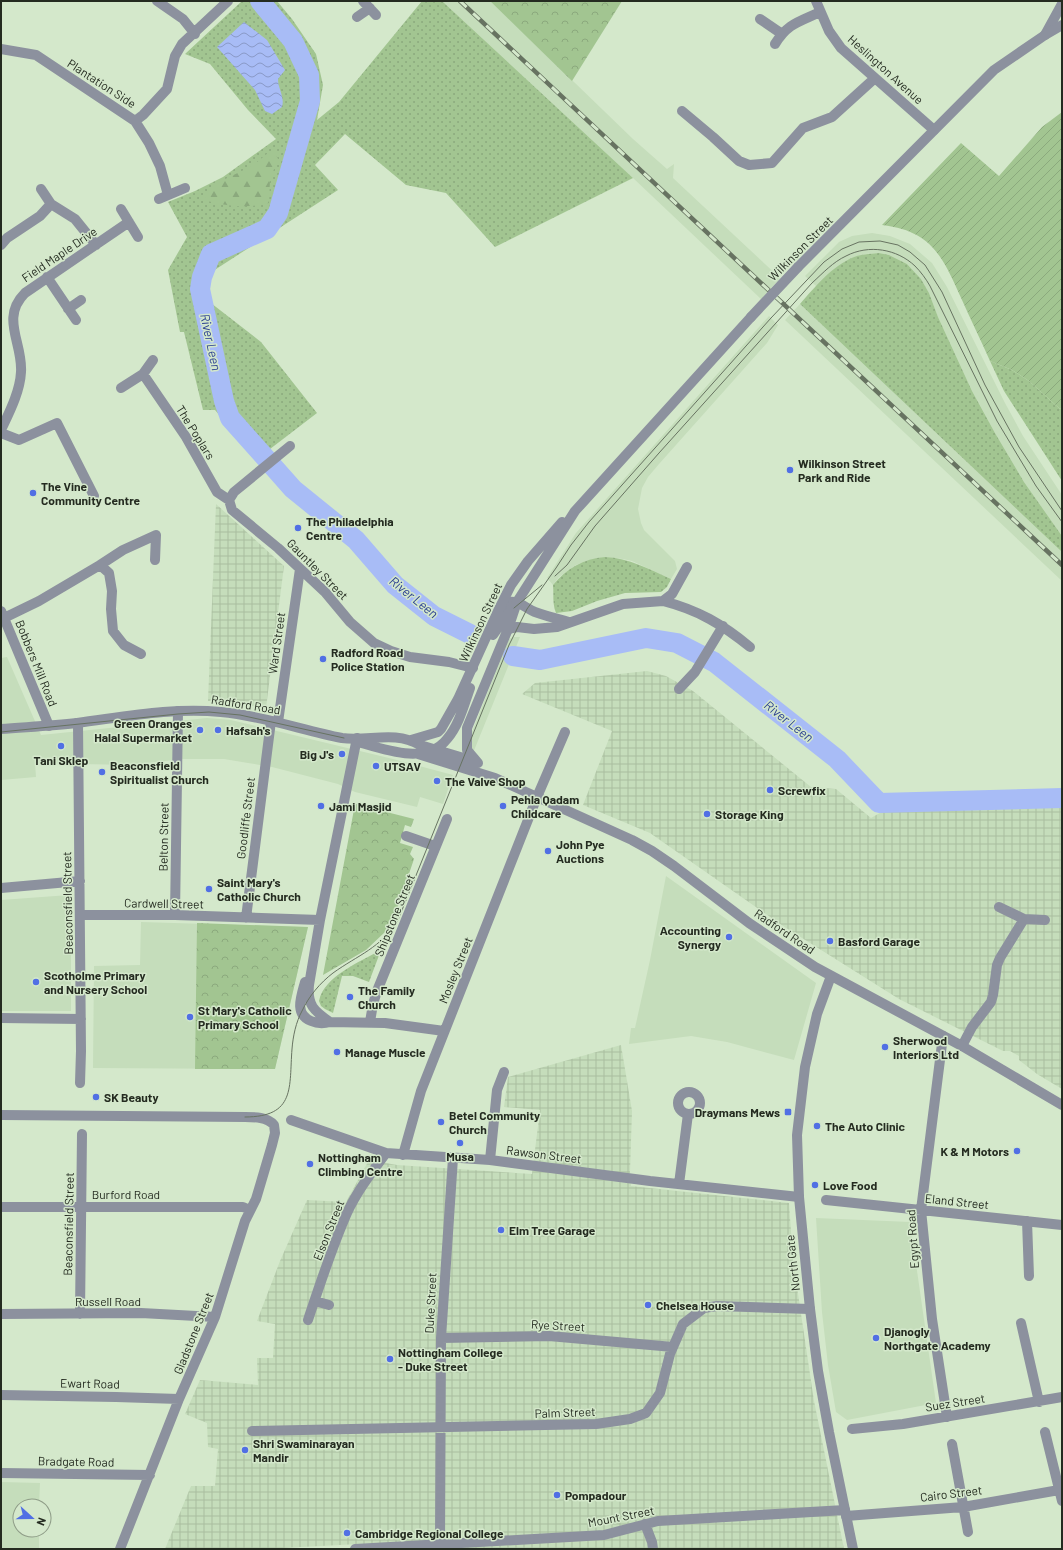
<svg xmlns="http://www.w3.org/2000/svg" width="1063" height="1550" font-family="Barlow,sans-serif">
  <defs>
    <pattern id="industrial-grid" width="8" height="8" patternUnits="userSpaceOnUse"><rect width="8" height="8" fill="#c5ddbb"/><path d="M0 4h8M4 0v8" fill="none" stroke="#a9bea0"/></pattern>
    <pattern id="grass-dots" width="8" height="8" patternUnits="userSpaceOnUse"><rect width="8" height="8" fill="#a2c591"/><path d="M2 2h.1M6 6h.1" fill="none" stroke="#8ba97d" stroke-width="1.8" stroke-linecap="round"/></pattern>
    <pattern id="forest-firs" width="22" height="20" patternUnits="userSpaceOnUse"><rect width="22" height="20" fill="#a2c591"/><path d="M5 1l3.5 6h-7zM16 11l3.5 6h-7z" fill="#8ba97d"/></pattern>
    <pattern id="park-crowns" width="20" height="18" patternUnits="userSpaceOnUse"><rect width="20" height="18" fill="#a2c591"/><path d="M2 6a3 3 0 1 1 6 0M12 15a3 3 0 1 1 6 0" fill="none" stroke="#8ba97d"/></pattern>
    <pattern id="garden-furrows" width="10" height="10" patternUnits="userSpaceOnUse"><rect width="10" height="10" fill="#a2c591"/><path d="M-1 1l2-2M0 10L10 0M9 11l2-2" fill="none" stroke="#8ba97d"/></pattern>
    <pattern id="water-waves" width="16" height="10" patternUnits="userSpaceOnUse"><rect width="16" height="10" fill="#a8bcf6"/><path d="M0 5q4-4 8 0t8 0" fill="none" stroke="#8999c7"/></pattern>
  </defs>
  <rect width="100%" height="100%" fill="#d4e8cb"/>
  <path fill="#c5ddbb" d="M442,1H490L633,139L667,169L674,164L673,178L780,278L761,299L633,178Z
    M872,233L890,236L910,244L932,263L947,287L1005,403L1023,436L1062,495V536L1024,482L995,433L972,391L938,317L929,293L921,279L907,264L889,255L879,253L866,254L854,257L839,266L816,286L805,276L839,242L852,236Z
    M800,304L1062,552V581L785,320Z
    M769,316L778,325L767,343L659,464L648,477L642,488L638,509L641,523L644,530L675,561L677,569L671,579L632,561L623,559L605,557L586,561L576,565L559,577L553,585L547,578L576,533Z
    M513,637H520L473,753L468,742L509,639Z
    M7,657L41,735L207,718L231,720L393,759L453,775L443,804L420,797L417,807L355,792L338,784L272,767L224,759H182L129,765L35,763L36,777L1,780V658Z
    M666,876L816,983L794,1060L727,1042L691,1036L629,1044L631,1028H635L650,960Z
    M69,895L71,953V1011H1V900Z
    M141,922L308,927L275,1069L93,1068L94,966L140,965Z
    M816,1218L910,1222L936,1403L847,1420L836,1412L828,1365L822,1312Z
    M1,1482L40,1483L39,1506H20V1530H39V1549H1Z"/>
  <path fill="url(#industrial-grid)" d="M216,504L284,566L266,708L222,701H208Z
    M647,671L666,676L693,691L811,787L836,789L871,818L885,810L1062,807V1089L1037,1074L1019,1060V1056L1010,1051H1003L899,999L783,926L650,833L583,805L612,731L522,694L535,683Z
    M621,1045L632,1111L630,1172L631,1186L789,1203L793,1260L814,1401L844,1549H359V1544L263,1549H165L191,1486H215L218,1449L208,1447L207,1423L185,1414L200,1380L258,1385L257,1358H273L275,1324L257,1321L280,1261L307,1200L346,1202L369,1160L397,1165L532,1174L540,1110L504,1107L508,1077Z"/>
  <path fill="url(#grass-dots)" d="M242,1H277L292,19L316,54L323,85L317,120L339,102L422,1H442L633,178L495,247L446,193L406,185L345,134L315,165L338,190L210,273L207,300L261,342L317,413L257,459L215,410H203L184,332H180L168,270L187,237L168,202L195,191L223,177L276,139L248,110L210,64L185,54Z
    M879,253L889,255L907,264L921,279L929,293L938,317L972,391L995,433L1024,482L1062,536V552L800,304C815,287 832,266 854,257C862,254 871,254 879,253Z
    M990,361L1012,370L1029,381L1060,409L1062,408V481L1004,391Z
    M605,557C629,558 649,569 671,579L667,587L661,592L625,593L597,601L572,611L556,613C552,603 554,595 553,585C567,568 583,559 605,557Z
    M381,950L369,982L353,976H342L333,1013L325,1009L321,1006L319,1001C324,976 360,962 381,950Z"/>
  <path fill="url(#forest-firs)" d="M273,149L278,159L270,179L269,203C245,209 227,206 203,200L215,184L252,166Z"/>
  <path fill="url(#park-crowns)" d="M490,1H622L572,81Z
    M355,804L414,819L411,827L405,825L400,843L413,847L410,854L414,859L395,915L385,932L366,950L323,975Z
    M197,923L308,927L275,1069H195Z"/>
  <path fill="url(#garden-furrows)" d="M1062,112V408L1060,409L1029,381L1012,370L990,361C981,341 971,320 962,300C943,258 933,231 882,225L961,143L999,176L1042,127Z"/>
  <path fill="url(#water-waves)" d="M244,22L267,40L285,70L278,79C278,89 285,97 282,107L272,114L265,111L255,90L217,47Z"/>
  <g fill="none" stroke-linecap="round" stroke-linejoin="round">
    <path stroke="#a8bcf6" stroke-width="20" d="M260,1L293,41L309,75L310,101L278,213L267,229L211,254L202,277L200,289L224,401L230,418L293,489L356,540L395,585L434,616L470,634
      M513,656L540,660L646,638L677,643L714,662L837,759L879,803L1062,798"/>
    <path stroke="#8c919e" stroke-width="10" d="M157,1L183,19L195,34
      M363,1L376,15
      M816,1L829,31L841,48L934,130
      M357,17L370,8
      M760,19L782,34
      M1045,35L1062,4
      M775,44C788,23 799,22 820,12
      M1,49L36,55L135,121L149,143L160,166L168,195
      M682,111L713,137L739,161L749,165L772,163L803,128L832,117L875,78
      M135,121L143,115L167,89L175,56L182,44L228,1
      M41,189L51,204L75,219L96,245
      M159,199L185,188
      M121,209L138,237
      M1,245L7,238L40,216L51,204
      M47,277L76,320
      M68,309L81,300
      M143,374L186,437L217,492L229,500
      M121,388L143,374L153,360
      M1,430C9,413 20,392 21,372C23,343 0,318 25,293L129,222
      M1,433L19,440L57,423L94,496
      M290,446L234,492L229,500L232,510L278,548L325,592L350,622L374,643L391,651L410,657L449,662L473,668
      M100,565L123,550L156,535L155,560
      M663,601C698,610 722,624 750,647
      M1,611L49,726
      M501,612L508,602C519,600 525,608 535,612C546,616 558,619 569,622
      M4,618L39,601L100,565L109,573L112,591L111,609L113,631L124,645L141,654
      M508,629L517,627L534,629L557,627L623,604L663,601L672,594L687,567
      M679,689L695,672L723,626
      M278,722L300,569
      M77,723L78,724L81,1051L80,1083
      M406,836L435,846
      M1,888L80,881
      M999,907L1024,919L1045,920
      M80,915H175L320,920
      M175,915L178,711
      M246,918L271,721
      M305,982C301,997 294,1014 311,1021C318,1024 323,1024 330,1022L385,1023L444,1031
      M1,1018L81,1019
      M330,1022C314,1011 307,1005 309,985L320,920L357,738
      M370,1022L373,1004L377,991L447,819
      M943,1036L921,1210L932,1319L947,1417
      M962,1046L972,1027L991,1002L993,995L997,965L1000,958L1024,919
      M678 1103a11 11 0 1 1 22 0a11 11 0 1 1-22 0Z
      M1,1115L245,1117C255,1117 267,1117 274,1125L275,1133L272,1145L256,1199L245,1221L215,1317L179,1399L120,1549
      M291,1120L386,1153L490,1160L650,1181L799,1197
      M403,1155L421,1091L537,797L565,732
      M490,1160L497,1090L504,1072
      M679,1184L688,1114
      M826,1200L1062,1225
      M1,1207H243L250,1210
      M1027,1221L1029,1276
      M315,1301L329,1305
      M1,1314L141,1313L215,1317
      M80,1314L82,1134
      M308,1320C320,1284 332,1247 347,1213C357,1191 372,1172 386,1153
      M1021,1323L1039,1402
      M441,1338L549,1336L673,1347
      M1,1395L116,1397L179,1399
      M852,1429L903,1424L1062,1397
      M252,1431L596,1424L630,1419L646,1413L660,1393L670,1354L683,1324L704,1308L717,1306L810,1309
      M1045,1432L1062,1501
      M952,1444L968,1532
      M1,1473L150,1475
      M846,1516L963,1507L1059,1490
      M645,1524L652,1542L653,1549
      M440,1544L441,1338L453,1158
      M355,1549L604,1535L658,1521L845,1510"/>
    <path stroke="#8c919e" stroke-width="10" d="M798,267L994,70L1045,35L1062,25
      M493,635L507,615L512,609
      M1,729C26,727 51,726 77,723C124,717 173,707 221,712C263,716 302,730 342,738C368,742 394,730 420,745L477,762
      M411,740L438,732L441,729L458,699L498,611L511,585L528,561L562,522
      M355,741C383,749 426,766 447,739C459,725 464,705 470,688
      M418,754L495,778L632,840L652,851L674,866L749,923L815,967L962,1046L1062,1105
      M478,763L467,750V728L508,629L517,602L575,511L751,317
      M831,976L817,1014L805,1067L797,1135L799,1197L810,1309L818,1371L829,1432L853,1549"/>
    <path stroke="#677361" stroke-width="1" d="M555,576L567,565L595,526L659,453L812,283C823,273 833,262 846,256C869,244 897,249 915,266C921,272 926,279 930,286L997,421L1036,486L1062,522
      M514,608L542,585
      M1,732L178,714L209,712L240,715L344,738
      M245,1117C296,1117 289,1087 292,1049C293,1036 296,1022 302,1011C309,996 320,983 333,973C358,955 381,948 398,920L509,645L527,609L556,568L571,545L589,522L771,318L824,262L842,249L859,242L880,241L898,245L910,252L925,265L942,292L985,385L1019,447L1062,511"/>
    <defs>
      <path id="rail" d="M460,1L1062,565"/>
    </defs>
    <use href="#rail" stroke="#677361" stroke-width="4.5"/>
    <use href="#rail" stroke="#d4e8cb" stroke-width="3" stroke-dasharray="9" stroke-linecap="butt"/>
    <path stroke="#8c919e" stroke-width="10" d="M751,317L798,267"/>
  </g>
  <g fill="#516fe4" stroke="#d4e8cb" stroke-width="1.5">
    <circle cx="790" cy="470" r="4"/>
    <circle cx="33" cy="493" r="4"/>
    <circle cx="298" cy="528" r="4"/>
    <circle cx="323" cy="659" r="4"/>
    <circle cx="200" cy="730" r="4"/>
    <circle cx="218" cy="730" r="4"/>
    <circle cx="61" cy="746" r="4"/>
    <circle cx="342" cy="754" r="4"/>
    <circle cx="376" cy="766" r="4"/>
    <circle cx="102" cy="772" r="4"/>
    <circle cx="437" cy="781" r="4"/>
    <circle cx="770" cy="790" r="4"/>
    <circle cx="321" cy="806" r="4"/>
    <circle cx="503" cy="806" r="4"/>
    <circle cx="707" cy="814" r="4"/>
    <circle cx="548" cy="851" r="4"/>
    <circle cx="209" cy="889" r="4"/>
    <circle cx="729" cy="937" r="4"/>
    <circle cx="830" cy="941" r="4"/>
    <circle cx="36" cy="982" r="4"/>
    <circle cx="350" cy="997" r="4"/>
    <circle cx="190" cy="1017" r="4"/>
    <circle cx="885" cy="1047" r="4"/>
    <circle cx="337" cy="1052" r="4"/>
    <circle cx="96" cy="1097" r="4"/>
    <rect x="784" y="1108" width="8" height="8" rx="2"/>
    <circle cx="441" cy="1122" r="4"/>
    <circle cx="817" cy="1126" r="4"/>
    <circle cx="460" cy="1143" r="4"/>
    <circle cx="1017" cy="1151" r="4"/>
    <circle cx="310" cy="1164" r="4"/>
    <circle cx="815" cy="1185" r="4"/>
    <circle cx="501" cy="1230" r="4"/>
    <circle cx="648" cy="1305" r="4"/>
    <circle cx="876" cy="1338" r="4"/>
    <circle cx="390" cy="1359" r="4"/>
    <circle cx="245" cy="1450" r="4"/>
    <circle cx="557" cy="1495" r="4"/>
    <circle cx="347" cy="1533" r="4"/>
  </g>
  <g text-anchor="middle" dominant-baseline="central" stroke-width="3" stroke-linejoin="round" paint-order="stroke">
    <g font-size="12" fill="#242b20" stroke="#d4e8cb">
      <text transform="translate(886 69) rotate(42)">Heslington Avenue</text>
      <text transform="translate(102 83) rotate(33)">Plantation Side</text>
      <text transform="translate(800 248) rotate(-45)">Wilkinson Street</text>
      <text transform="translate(59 254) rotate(-34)">Field Maple Drive</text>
      <text transform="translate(196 432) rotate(58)">The Poplars</text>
      <text transform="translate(318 569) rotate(45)">Gauntley Street</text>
      <text transform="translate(480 622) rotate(-65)">Wilkinson Street</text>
      <text transform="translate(276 643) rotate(-82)">Ward Street</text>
      <text transform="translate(37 663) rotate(68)">Bobbers Mill Road</text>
      <text transform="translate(246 704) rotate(9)">Radford Road</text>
      <text transform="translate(245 818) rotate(-83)">Goodliffe Street</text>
      <text transform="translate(163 837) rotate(-89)">Belton Street</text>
      <text transform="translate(67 903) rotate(-91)">Beaconsfield Street</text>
      <text transform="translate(164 903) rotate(1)">Cardwell Street</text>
      <text transform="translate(394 915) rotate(-68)">Shipstone Street</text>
      <text transform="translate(785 931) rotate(34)">Radford Road</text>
      <text transform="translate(455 970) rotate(-68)">Mosley Street</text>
      <text transform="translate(544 1154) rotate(7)">Rawson Street</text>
      <text x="126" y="1194">Burford Road</text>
      <text transform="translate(957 1201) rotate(6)">Eland Street</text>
      <text transform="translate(68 1224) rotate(-89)">Beaconsfield Street</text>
      <text transform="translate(328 1230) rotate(-68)">Elson Street</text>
      <text transform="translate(912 1239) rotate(-94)">Egypt Road</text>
      <text transform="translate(792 1263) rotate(-96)">North Gate</text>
      <text x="108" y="1301">Russell Road</text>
      <text transform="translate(430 1303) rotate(-87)">Duke Street</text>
      <text transform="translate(558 1325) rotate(3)">Rye Street</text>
      <text transform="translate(193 1333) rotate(-68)">Gladstone Street</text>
      <text transform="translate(90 1383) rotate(1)">Ewart Road</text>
      <text transform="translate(955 1402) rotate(-9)">Suez Street</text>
      <text transform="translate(565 1412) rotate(-2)">Palm Street</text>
      <text transform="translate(76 1461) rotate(1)">Bradgate Road</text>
      <text transform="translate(951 1493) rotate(-7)">Cairo Street</text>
      <text transform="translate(621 1516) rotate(-11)">Mount Street</text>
    </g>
    <g font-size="12" font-weight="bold" fill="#242b20" stroke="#d4e8cb" text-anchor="start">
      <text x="798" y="463">Wilkinson Street<tspan x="798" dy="14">Park and Ride</tspan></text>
      <text x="41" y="486">The Vine<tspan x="41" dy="14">Community Centre</tspan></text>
      <text x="306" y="521">The Philadelphia<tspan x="306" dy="14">Centre</tspan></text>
      <text x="331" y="652">Radford Road<tspan x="331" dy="14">Police Station</tspan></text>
      <text x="192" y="723" text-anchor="end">Green Oranges<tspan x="192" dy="14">Halal Supermarket</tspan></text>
      <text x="226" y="730">Hafsah's</text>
      <text x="334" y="754" text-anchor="end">Big J's</text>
      <text x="61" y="760" text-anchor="middle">Tani Sklep</text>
      <text x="110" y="765">Beaconsfield<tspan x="110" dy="14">Spiritualist Church</tspan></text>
      <text x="384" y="766">UTSAV</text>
      <text x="445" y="781">The Valve Shop</text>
      <text x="778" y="790">Screwfix</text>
      <text x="511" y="799">Pehla Qadam<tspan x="511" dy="14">Childcare</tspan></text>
      <text x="329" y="806">Jami Masjid</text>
      <text x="715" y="814">Storage King</text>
      <text x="556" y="844">John Pye<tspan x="556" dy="14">Auctions</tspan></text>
      <text x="217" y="882">Saint Mary's<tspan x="217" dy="14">Catholic Church</tspan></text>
      <text x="721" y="930" text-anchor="end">Accounting<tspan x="721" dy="14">Synergy</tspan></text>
      <text x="838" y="941">Basford Garage</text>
      <text x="44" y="975">Scotholme Primary<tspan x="44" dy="14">and Nursery School</tspan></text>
      <text x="358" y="990">The Family<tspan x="358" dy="14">Church</tspan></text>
      <text x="198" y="1010">St Mary's Catholic<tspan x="198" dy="14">Primary School</tspan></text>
      <text x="893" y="1040">Sherwood<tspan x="893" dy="14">Interiors Ltd</tspan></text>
      <text x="345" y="1052">Manage Muscle</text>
      <text x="104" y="1097">SK Beauty</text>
      <text x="780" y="1112" text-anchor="end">Draymans Mews</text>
      <text x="449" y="1115">Betel Community<tspan x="449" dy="14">Church</tspan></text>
      <text x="825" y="1126">The Auto Clinic</text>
      <text x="1009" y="1151" text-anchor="end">K &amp; M Motors</text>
      <text x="460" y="1156" text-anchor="middle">Musa</text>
      <text x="318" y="1157">Nottingham<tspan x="318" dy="14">Climbing Centre</tspan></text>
      <text x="823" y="1185">Love Food</text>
      <text x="509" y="1230">Elm Tree Garage</text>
      <text x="656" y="1305">Chelsea House</text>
      <text x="884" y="1331">Djanogly<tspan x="884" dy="14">Northgate Academy</tspan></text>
      <text x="398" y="1352">Nottingham College<tspan x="398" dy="14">- Duke Street</tspan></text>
      <text x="253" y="1443">Shri Swaminarayan<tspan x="253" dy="14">Mandir</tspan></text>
      <text x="565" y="1495">Pompadour</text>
      <text x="355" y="1533">Cambridge Regional College</text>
    </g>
    <g font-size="13" font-style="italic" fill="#2e4293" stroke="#d4e8cb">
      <text transform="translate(211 342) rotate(78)">River Leen</text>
      <text transform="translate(414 597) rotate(39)">River Leen</text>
      <text transform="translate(789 721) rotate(38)">River Leen</text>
    </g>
  </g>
  <rect width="1063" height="1550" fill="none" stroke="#242b20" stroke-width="4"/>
  <g transform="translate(32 1518) rotate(111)"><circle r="19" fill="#d4e8cb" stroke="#8e9c87"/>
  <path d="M0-3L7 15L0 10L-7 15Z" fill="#516fe4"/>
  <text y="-6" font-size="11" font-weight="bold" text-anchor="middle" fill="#242b20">N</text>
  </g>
</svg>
